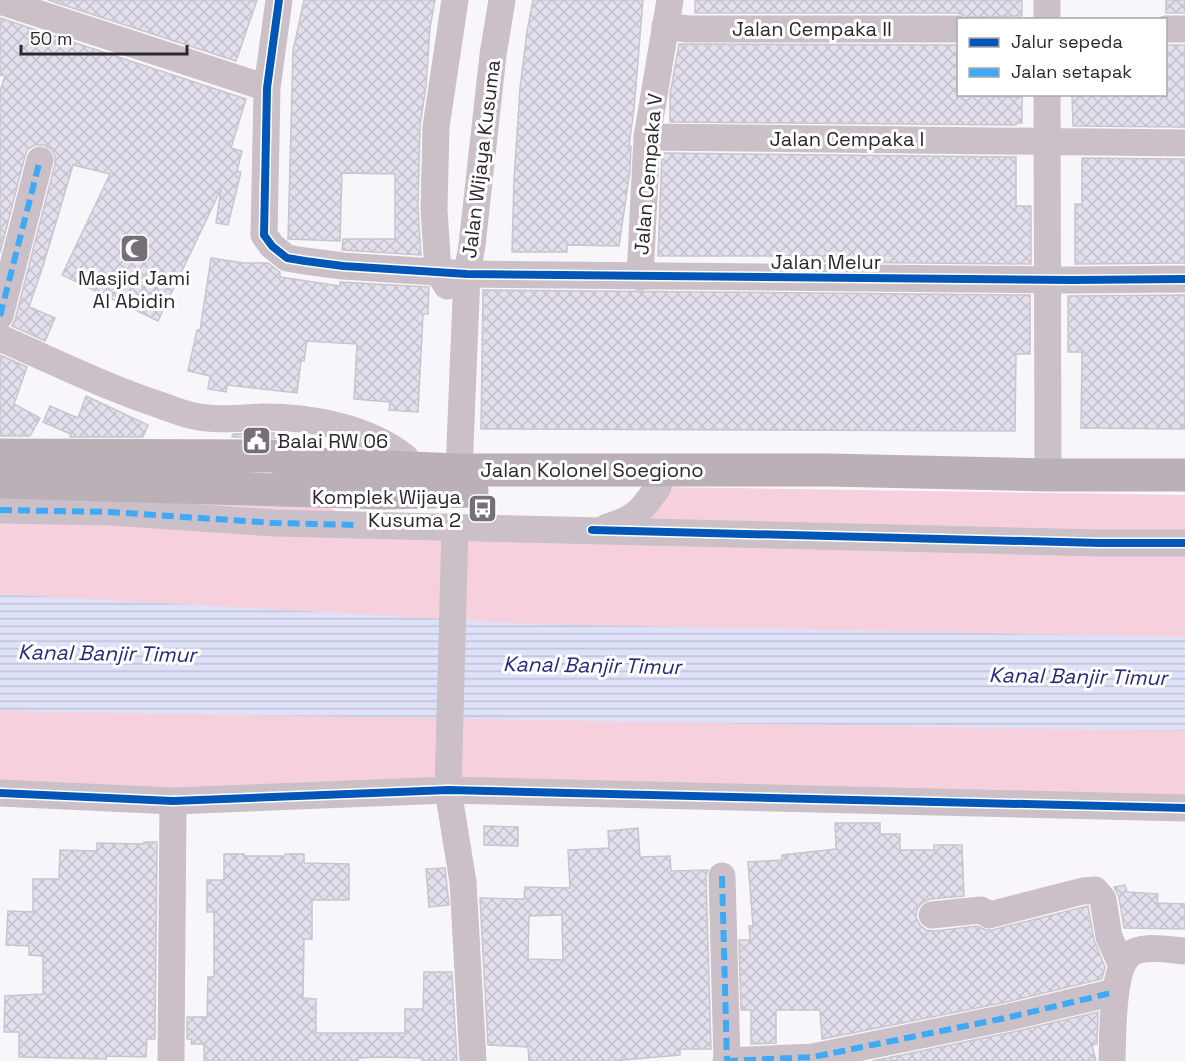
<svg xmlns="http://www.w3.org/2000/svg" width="1185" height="1061" font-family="'Space Grotesk',sans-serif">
  <defs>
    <pattern id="water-rules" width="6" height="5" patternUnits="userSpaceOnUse" patternTransform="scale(1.5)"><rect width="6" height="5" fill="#dee2f9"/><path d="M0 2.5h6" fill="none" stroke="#bfc2d6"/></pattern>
    <pattern id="building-cross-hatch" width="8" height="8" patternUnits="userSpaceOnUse" patternTransform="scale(1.5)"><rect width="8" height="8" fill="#e3dfed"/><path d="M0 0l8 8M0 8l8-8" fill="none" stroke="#c3bfcc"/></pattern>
  </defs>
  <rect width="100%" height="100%" fill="#f9f6fb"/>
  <path fill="#f7d0de" d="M0,482L329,507L358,525L592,530L658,487L1185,495V808L0,793Z"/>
  <path fill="url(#water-rules)" d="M0,594L531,624L1185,637V731L0,711Z"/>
  <path fill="url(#building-cross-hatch)" stroke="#c8c6cb" stroke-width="1.5" fill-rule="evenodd" d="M48,0H257L236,61Z
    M304,0H435L430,28L426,86L420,126L418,209L421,255L342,250L343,239H395V174L342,173L340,241L288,239L293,51Z
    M533,0H643L634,109L629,146H631L630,170L619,246L567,245V252H512L514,180L520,88L527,31Z
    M695,0H1022V16L967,17L958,13H695Z
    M1166,0H1185V13H1166Z
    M0,18L246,99L231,148L242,151L237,171L241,172L228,225L216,223L221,189L158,321L62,275L110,174L73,165L43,266L29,307L55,318L45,341L12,326L15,320L55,164V156L51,149L44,145H35L28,149L25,156L0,253V91L5,76L0,75Z
    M679,44L958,45V96L1022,97V123H1016V125L670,122V94Z
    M1166,45H1185V127L1073,126L1072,94H1166Z
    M662,153L1016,157V206H1031V264L822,262V256H658Z
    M1082,158L1185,159V263L1075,264V204H1082Z
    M211,258L244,263H268L280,272V277L340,286V282L429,287L428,314H423L418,412L389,410L390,402L354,399L357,344L307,341L304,361H301L297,393L227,385L226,392L208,389L210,376L188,371L197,330H200Z
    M483,290L1030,295V354H1016L1015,431L481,429Z
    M1185,295V429L1081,428L1082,352H1068V296Z
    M0,355L27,367L14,404L40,418L30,436H0Z
    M86,396L148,425L143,437H70L71,434L43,422L50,406L78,418Z
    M263,433H280V438L232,437L233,434Z
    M835,823H880V834H900V850H934V845H962L964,896L930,899L922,903L917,909L916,917L920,925L926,930L934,931L977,926L986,930H992L1088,906L1094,940L1105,967L1102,979L1007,1002L822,1039L820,1010H776V1043L751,1044V1010H741L739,940H750L749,926H753L748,862L782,860V855L836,849Z
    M484,826L518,827V846L484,845Z
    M638,828L640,857L670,856L671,871L708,870L706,876L711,1049H680V1055L612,1061H529L528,1047L488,1045L480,898L524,899L525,887L570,888L568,850L609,848L608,831ZM562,915L563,960L528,959L529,916Z
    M144,842H157L155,1039H147L146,1057L106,1056V1059L19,1057V1032H4L5,996L43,994V956L29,955V946L6,945L8,911L33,912V879H59L60,850L97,851V843L144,844Z
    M224,854H244V856H285V854H304V863L349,864V900H312V939H304L303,998L316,999V1033H405V1009H423L424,972H452L457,1061H422V1058L381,1057L358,1058V1061H204V1044H191L192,1039H187V1017H207L208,977H214V912H207V880H224Z
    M445,868L449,905L429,907L426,869Z
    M1125,885L1127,892L1158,894L1157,903L1185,904V929L1124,928L1119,897L1114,887Z
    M1098,1012L1097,1044L1092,1045L1096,1061H872L1013,1032Z"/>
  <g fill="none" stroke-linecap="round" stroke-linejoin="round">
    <path stroke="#cbc0c8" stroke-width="27" d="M279,0L267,88L264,235L272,246L287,258L305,261L343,266L467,274L1073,280L1185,279
      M1047,0V20
      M0,1L267,88
      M665,26L688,29H958
      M1166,29H1185
      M1047,94L1048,475
      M647,137L1185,143
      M640,277L647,137L670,0
      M447,286L438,272L434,209L436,127L455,0
      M0,316L40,160
      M0,338C53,361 105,387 160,405C171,409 183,414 194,416C217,421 240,418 263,417C311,417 367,427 405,457L403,465L395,467
      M459,470L467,274L472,245L493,55L502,0
      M0,510L110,512L275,523L1100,543H1185
      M455,527L448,790L463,882L473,1061
      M607,527C636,519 641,511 658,487
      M0,793L173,801L448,790L1185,808
      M722,876L727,1061
      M932,915L981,910L989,915L1083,891L1095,890L1103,899L1109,937L1122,966
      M171,1061L173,801
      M726,1061L813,1057L1010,1017L1115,992
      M1112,1061C1113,1036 1111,972 1129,955C1141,944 1170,950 1185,951"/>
    <path stroke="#bbafb8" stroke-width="33" d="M0,455L272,456L311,464L459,470H829L1048,475H1185
      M0,482L384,493L472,491"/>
    <path stroke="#3fa9f5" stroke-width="6" stroke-dasharray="12 6" stroke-linecap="butt" d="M0,316L40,160
      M0,510L110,512L275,523L358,525
      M722,876L727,1061
      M726,1061L813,1057L1010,1017L1115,992"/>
    <defs>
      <path id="cycleway" d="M279,0L267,88L264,235L272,246L287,258L305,261L343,266L467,274L1073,280L1185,279
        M592,530L1100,543H1185
        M0,793L173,801L448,790L1185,808"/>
    </defs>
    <use href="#cycleway" stroke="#fff" stroke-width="11"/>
    <use href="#cycleway" stroke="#0057b8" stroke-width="8"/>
  </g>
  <defs>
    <symbol id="mosque-square" viewBox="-11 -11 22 22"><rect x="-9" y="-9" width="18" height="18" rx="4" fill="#747075" stroke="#fff"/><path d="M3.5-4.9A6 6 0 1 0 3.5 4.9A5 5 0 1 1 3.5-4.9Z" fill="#fff"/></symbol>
    <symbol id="civic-square" viewBox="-11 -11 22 22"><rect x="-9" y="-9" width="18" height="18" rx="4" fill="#747075" stroke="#fff"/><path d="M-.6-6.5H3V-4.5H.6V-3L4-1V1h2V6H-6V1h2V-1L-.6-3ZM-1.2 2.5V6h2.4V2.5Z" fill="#fff"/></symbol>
    <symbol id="bus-square" viewBox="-11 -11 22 22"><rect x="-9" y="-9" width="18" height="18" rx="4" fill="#747075" stroke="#fff"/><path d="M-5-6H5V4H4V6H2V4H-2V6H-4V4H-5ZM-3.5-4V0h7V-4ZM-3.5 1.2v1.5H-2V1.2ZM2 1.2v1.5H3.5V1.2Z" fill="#fff"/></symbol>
  </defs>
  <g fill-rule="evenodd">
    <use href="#mosque-square" x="118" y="232" width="33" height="33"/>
    <use href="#civic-square" x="240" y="424" width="33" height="33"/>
    <use href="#bus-square" x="466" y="492" width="33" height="33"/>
  </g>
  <g text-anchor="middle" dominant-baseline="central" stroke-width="6" stroke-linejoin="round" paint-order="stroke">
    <g font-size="20" fill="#2c282d" stroke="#fff">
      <text x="812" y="29">Jalan Cempaka II</text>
      <text x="847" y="139">Jalan Cempaka I</text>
      <text transform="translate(481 159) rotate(-83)">Jalan Wijaya Kusuma</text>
      <text transform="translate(648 174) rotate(-85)">Jalan Cempaka V</text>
      <text x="826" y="262">Jalan Melur</text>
      <text x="592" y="470">Jalan Kolonel Soegiono</text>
    </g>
    <g font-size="20" fill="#2c282d" stroke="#fff">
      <text x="134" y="278">Masjid Jami<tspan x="134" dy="23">Al Abidin</tspan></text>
      <text x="277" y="441" text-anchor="start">Balai RW 06</text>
      <text x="461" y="497" text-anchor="end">Komplek Wijaya<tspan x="461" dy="23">Kusuma 2</tspan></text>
    </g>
    <g font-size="21" font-style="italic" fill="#252a7d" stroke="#fff">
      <text transform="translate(107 653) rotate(1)">Kanal Banjir Timur</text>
      <text transform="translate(592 665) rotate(1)">Kanal Banjir Timur</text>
      <text transform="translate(1078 676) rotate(1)">Kanal Banjir Timur</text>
    </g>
  </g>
  <rect x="957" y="18" width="210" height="78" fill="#ffffff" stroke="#aba9ab" stroke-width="1.5"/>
  <rect x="969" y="38" width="30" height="9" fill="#0057b8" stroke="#aba9ab" stroke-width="1.5"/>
  <text x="1011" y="48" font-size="18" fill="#2c282d">Jalur sepeda</text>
  <rect x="969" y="68" width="30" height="9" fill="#3fa9f5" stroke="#aba9ab" stroke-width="1.5"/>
  <text x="1011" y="78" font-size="18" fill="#2c282d">Jalan setapak</text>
  <path d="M21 45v9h166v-9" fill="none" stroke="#2c282d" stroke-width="3"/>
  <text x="30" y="45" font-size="18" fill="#2c282d" stroke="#ffffff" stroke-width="4.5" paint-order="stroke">50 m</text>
</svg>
